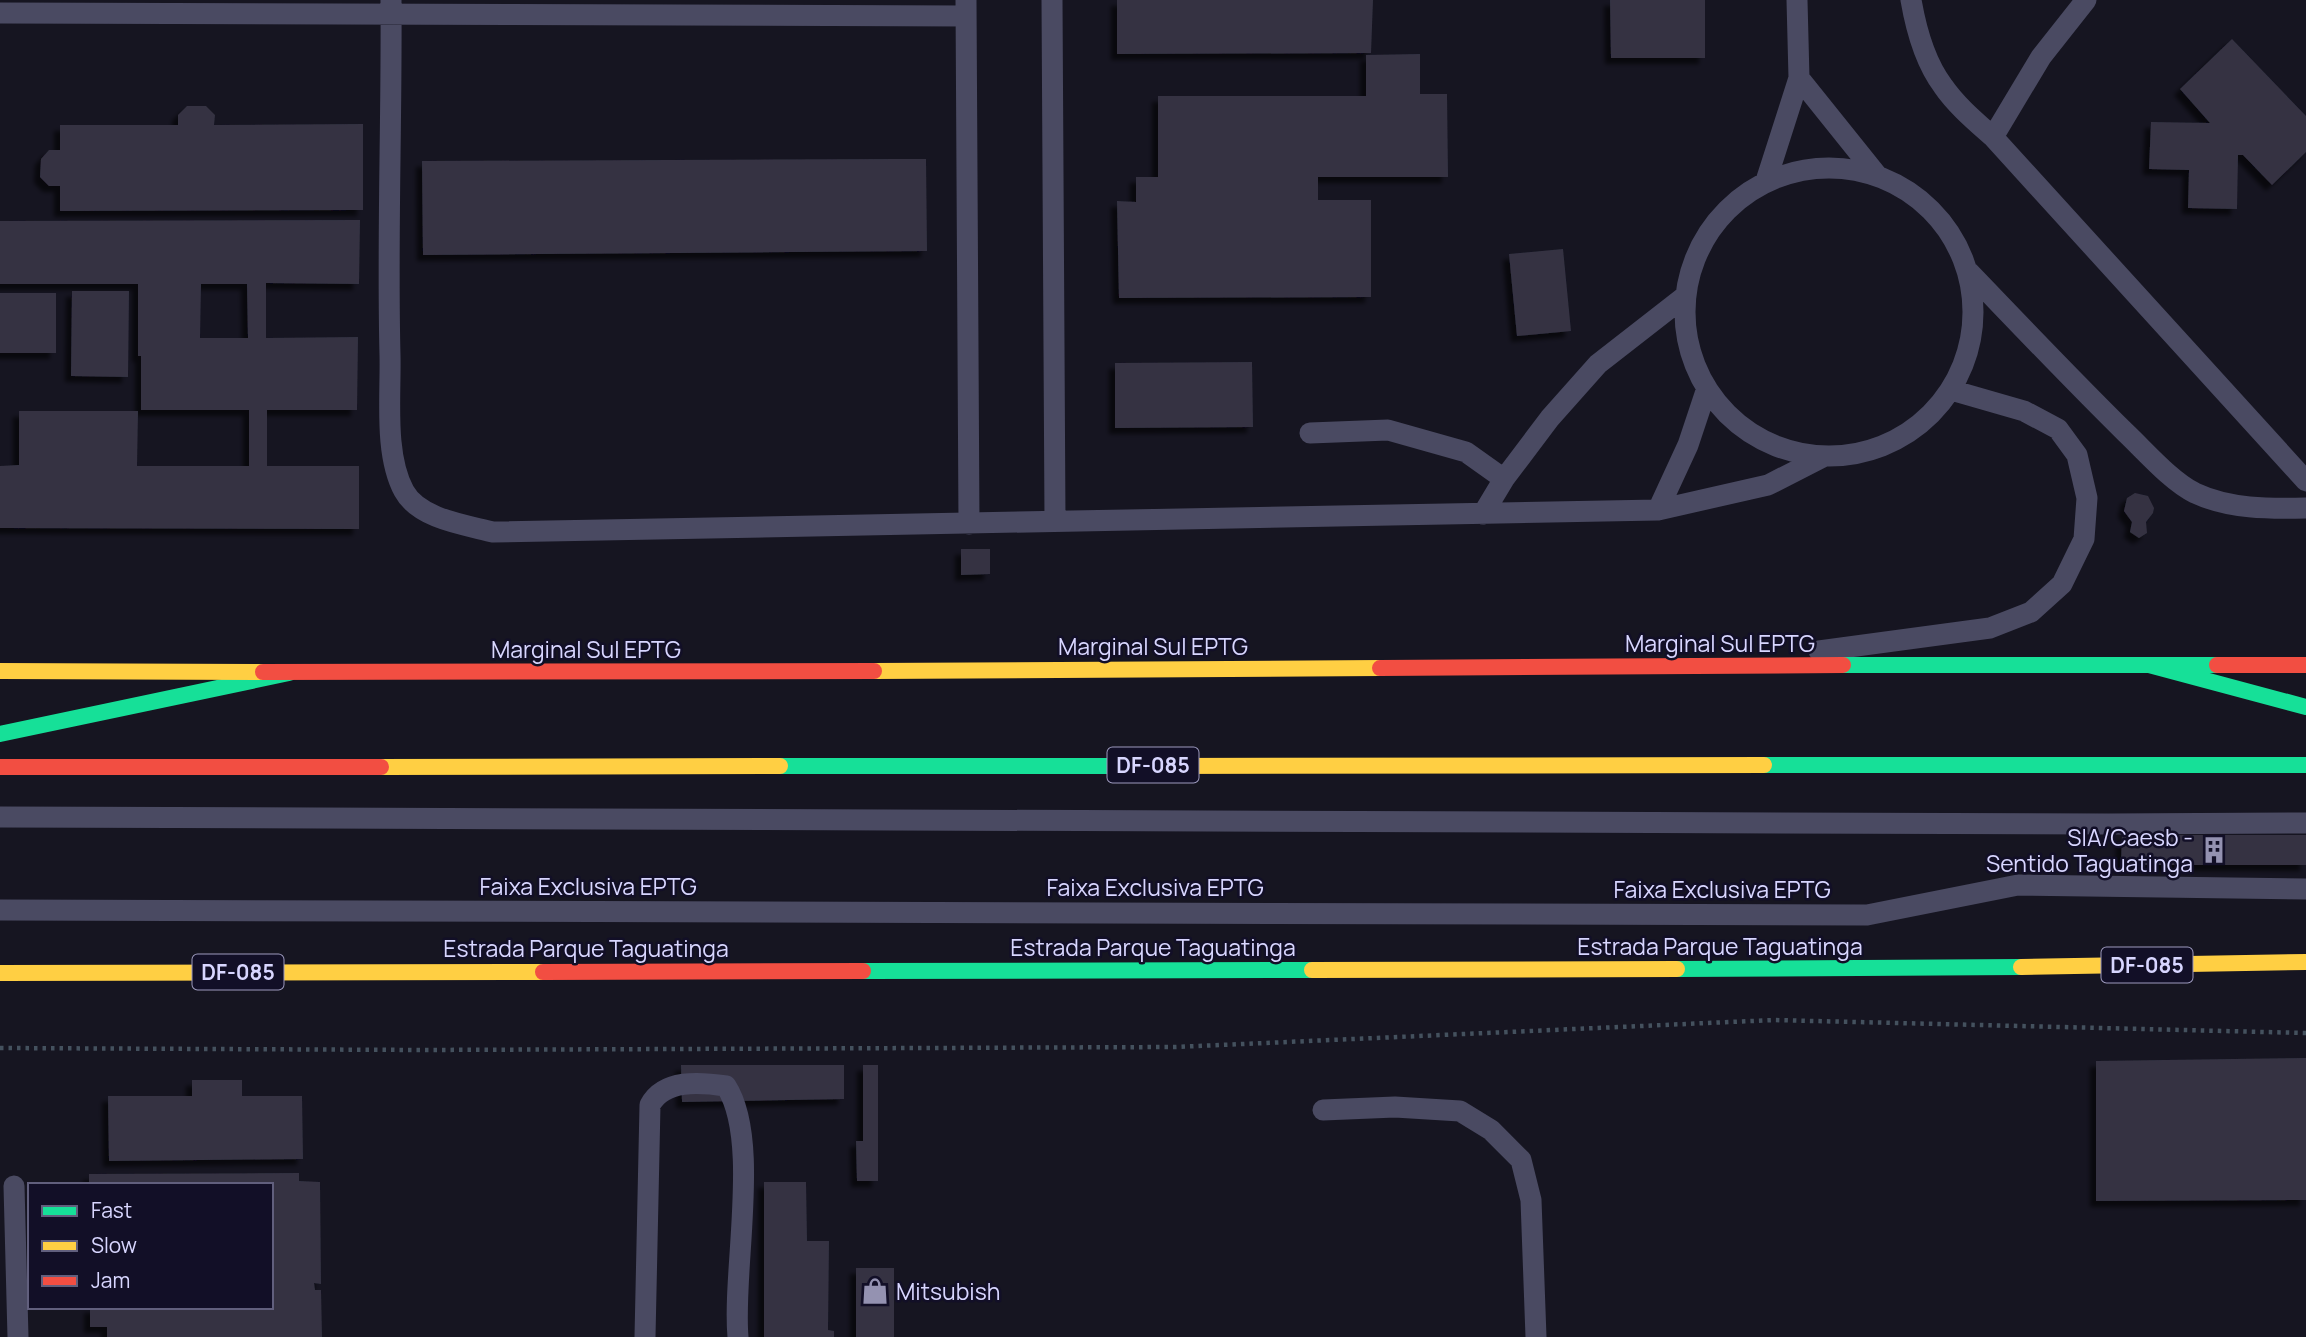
<svg xmlns="http://www.w3.org/2000/svg" width="2306" height="1337" font-family="Manrope,sans-serif">
  <defs>
    <filter id="shadow"><feDropShadow dx="-6" dy="6" stdDeviation="2" flood-color="#0009"/></filter>
  </defs>
  <rect width="100%" height="100%" fill="#161521"/>
  <path fill="#343343" fill-rule="evenodd" filter="url(#shadow)" d="M1117,0H1373L1371,53L1117,54Z
    M1610,0H1705V58H1611Z
    M2232,39L2306,116V152L2272,185L2243,155H2238L2237,209L2188,208L2189,170L2149,169L2151,122L2210,123L2180,89Z
    M1420,54V94H1447L1448,177H1318V200H1371V297L1119,298L1117,201L1136,202V177H1158V96H1366V55Z
    M187,106H206L215,115L214,125L363,124V210L60,211V186H49L40,177L41,159L49,150H60V125H178V115Z
    M898,159H926L927,251L423,255L422,161Z
    M360,220L359,284L266,283V338L358,337L357,410H267V466H359V529L0,528V466L19,465V411H138L137,466H249V410H141V356H138V284H0V221ZM201,284H247L248,338H200Z
    M1563,249L1571,331L1517,336L1509,254Z
    M72,291H129L128,377L71,376Z
    M0,293H56V353H0Z
    M1252,362L1253,427L1115,428V363Z
    M2135,493L2148,496L2154,508L2153,513L2146,522L2147,533L2139,538L2130,532L2132,522L2124,511L2127,498Z
    M961,549H990V574L961,575Z
    M2122,835H2306V865H2121Z
    M2306,1058V1200L2096,1201V1061Z
    M681,1065H844V1099L682,1102Z
    M863,1065H878V1181H857L856,1141H863Z
    M192,1080H242V1096H302L303,1159L109,1161L108,1096H192Z
    M299,1173V1181L320,1182L321,1284L314,1283L315,1290H321L322,1337H107V1327H90V1307H271V1185H89V1174Z
    M764,1182H806L807,1241H829L828,1330L834,1331V1337H764Z
    M856,1268H894V1337H856Z"/>
  <g fill="none" stroke-linecap="round" stroke-linejoin="round">
    <path stroke="#44515e" stroke-width="4.5" stroke-dasharray="3.5 5" stroke-linecap="butt" d="M0,1048L421,1050L1176,1047L1774,1020L2306,1033"/>
    <path stroke="#4a4a62" stroke-width="21" d="M391,0C392,118 387,237 390,355C391,396 384,454 404,491C419,519 466,525 493,532L1658,510L1768,485L1823,457
      M966,0L969,524
      M1052,0L1055,521
      M1911,0C1916,29 1925,62 1943,86C1956,105 1975,121 1993,137L2306,481
      M0,13L966,16
      M1799,78L1876,174
      M1993,137L2041,57L2086,0
      M1685 312a144 144 0 1 1 288 0a144 144 0 1 1-288 0Z
      M1766,181L1799,78L1797,0
      M1969,272C2021,326 2073,381 2126,433C2146,452 2171,481 2195,493C2229,509 2269,509 2306,508
      M1310,433L1388,430L1466,452L1504,479
      M1658,510L1688,445L1706,391
      M1483,514L1504,479L1550,418L1598,364L1684,297
      M1819,651L1990,628L2031,612L2062,584L2084,539L2087,498L2077,455L2058,429L2024,411L1951,390
      M0,817L2109,824L2306,823
      M0,910L1867,915L2018,885L2306,889
      M1323,1110L1395,1107L1460,1111L1491,1130L1521,1160L1531,1200L1536,1337
      M14,1186L18,1337
      M645,1337L650,1105C664,1079 700,1082 726,1086C761,1140 732,1270 738,1337"/>
    <path stroke="#16e098" stroke-width="16" d="M1843,665H2217
      M2149,665L2306,707
      M0,734L289,673
      M1764,765H2306
      M780,766H1158
      M1677,969L2021,967
      M863,971L1312,970"/>
    <path stroke="#ffcf43" stroke-width="16" d="M0,671L263,672
      M874,671L1380,668
      M1158,766L1764,765
      M381,767L780,766
      M2021,967L2306,962
      M1312,970L1677,969
      M0,973L543,972"/>
    <path stroke="#f24e42" stroke-width="16" d="M2217,665H2306
      M1380,668L1843,665
      M263,672L874,671
      M0,767H381
      M543,972L863,971"/>
  </g>
  <defs>
    <symbol id="building-bare" viewBox="-9 -9 18 18"><path d="M-4-6H4V6H1V3H-1V6H-4ZM-2.5-4.3h1.7v1.8h-1.7ZM.8-4.3h1.7v1.8H.8ZM-2.5-1h1.7V.8h-1.7ZM.8-1h1.7V.8H.8Z" fill="#9492b1" stroke="#120f27" stroke-width="2.5" paint-order="stroke"/></symbol>
    <symbol id="shop-bare" viewBox="-9 -9 18 18"><path d="M-5-2.5h2.3a2.7 3.5 0 0 1 5.4 0H5L5.5 6h-11ZM-1.5-2.5h3a1.5 2.3 0 0 0-3 0Z" fill="#9492b1" stroke="#120f27" stroke-width="2.5" paint-order="stroke"/></symbol>
  </defs>
  <g fill-rule="evenodd">
    <use href="#building-bare" x="2195" y="831" width="38" height="38"/>
    <use href="#shop-bare" x="856" y="1272" width="38" height="38"/>
  </g>
  <g text-anchor="middle" dominant-baseline="central" stroke-width="5" stroke-linejoin="round" paint-order="stroke">
    <g fill="#120f27" stroke="#9d9abe" stroke-width="2">
      <rect x="1107.5" y="747.5" width="91" height="35" rx="5"/>
      <rect x="2101.5" y="947.5" width="91" height="35" rx="5"/>
      <rect x="192.5" y="954.5" width="91" height="35" rx="5"/>
    </g>
    <g font-size="21" font-weight="bold" fill="#d8d6ff">
      <text x="1153" y="765">DF-085</text>
      <text x="2147" y="965">DF-085</text>
      <text x="238" y="972">DF-085</text>
    </g>
    <g font-size="23" fill="#d8d6ff" stroke="#120f27">
      <text x="1720" y="643">Marginal Sul EPTG</text>
      <text x="1153" y="646">Marginal Sul EPTG</text>
      <text x="586" y="649">Marginal Sul EPTG</text>
      <text x="588" y="886">Faixa Exclusiva EPTG</text>
      <text x="1155" y="887">Faixa Exclusiva EPTG</text>
      <text x="1722" y="889">Faixa Exclusiva EPTG</text>
      <text x="1720" y="946">Estrada Parque Taguatinga</text>
      <text x="1153" y="947">Estrada Parque Taguatinga</text>
      <text x="586" y="948">Estrada Parque Taguatinga</text>
    </g>
    <g font-size="23" fill="#d8d6ff" stroke="#120f27" text-anchor="end">
      <text x="2193" y="837">SIA/Caesb -<tspan x="2193" dy="26">Sentido Taguatinga</tspan></text>
      <text x="896" y="1291" text-anchor="start">Mitsubish</text>
    </g>
  </g>
  <rect x="28" y="1183" width="245" height="126" fill="#120f27" stroke="#615f7d" stroke-width="2"/>
  <rect x="42" y="1206" width="35" height="10" fill="#16e098" stroke="#615f7d" stroke-width="2"/>
  <text x="91" y="1218" font-size="21" fill="#d8d6ff">Fast</text>
  <rect x="42" y="1241" width="35" height="10" fill="#ffcf43" stroke="#615f7d" stroke-width="2"/>
  <text x="91" y="1253" font-size="21" fill="#d8d6ff">Slow</text>
  <rect x="42" y="1276" width="35" height="10" fill="#f24e42" stroke="#615f7d" stroke-width="2"/>
  <text x="91" y="1288" font-size="21" fill="#d8d6ff">Jam</text>
</svg>
